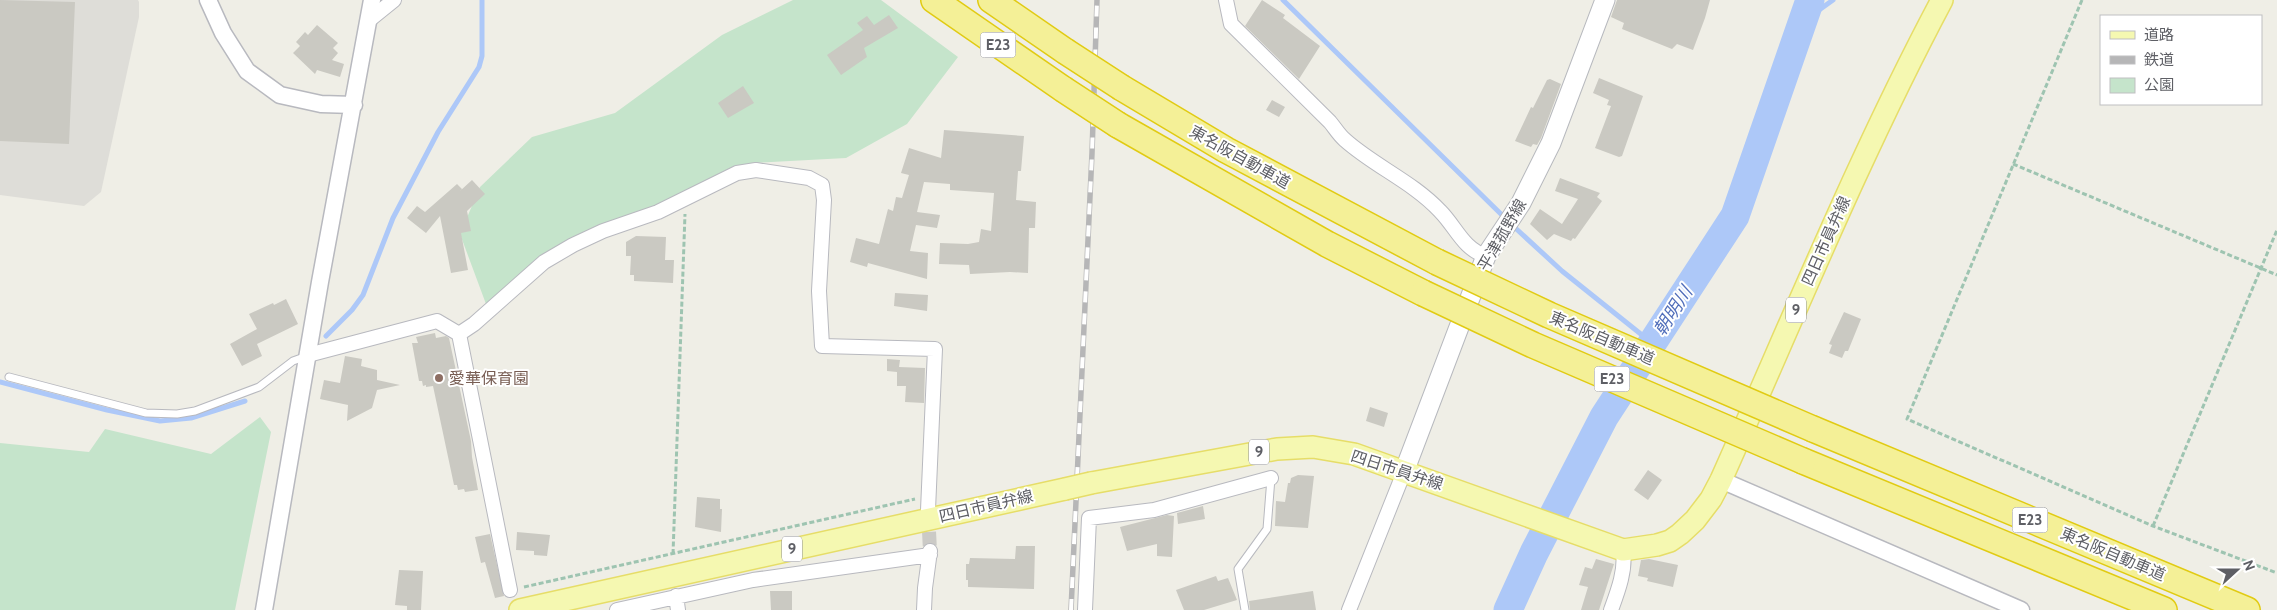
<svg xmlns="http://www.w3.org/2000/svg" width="2277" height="610" font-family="Cabin,'Noto Sans JP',sans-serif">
  <rect width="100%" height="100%" fill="#efeee6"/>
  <path fill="#deddd8" d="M0,0H138L139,2V17L101,192L84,206L0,195Z"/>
  <path fill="#c5e4cb" d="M793,0H881L958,57L907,124L846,158L752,163L558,258L486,304L460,234L480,187L532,137L615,113L722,35Z
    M260,417L271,432L235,610H0V443L89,452L105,429L211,454Z"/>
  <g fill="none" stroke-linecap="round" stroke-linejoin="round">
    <path stroke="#adc8f8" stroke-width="5" d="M1283,0L1505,218
      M1801,23L1833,0
      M1511,224L1562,271L1652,343
      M326,336L352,310L363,295L393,218L438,132L479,67L482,56V0
      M0,382L107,410L160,421L191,418L245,401"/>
    <path stroke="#adc8f8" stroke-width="29" d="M1508,610L1534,553L1604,417L1735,216L1810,0"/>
  </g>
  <path fill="#cac9c2" d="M0,0L75,2L69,144L0,141Z
    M1262,0L1285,15L1283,18L1320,46L1299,79L1245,26Z
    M1617,0H1710L1705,18L1693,50L1677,44L1672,49L1622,29L1624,23L1611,17Z
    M889,15L898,28L864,48L867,57L841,75L827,55L863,30L857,23L867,16L874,25Z
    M317,25L338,43L333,48L338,53L332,60L344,64L340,77L317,70L315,74L293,53L300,46L296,42L305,32L308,35Z
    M1599,78L1643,96L1622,156L1619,157L1595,148L1611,106L1607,105L1609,100L1593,93Z
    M1550,79L1561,84L1541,138L1537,145L1533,144L1531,147L1515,141L1531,107L1533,108L1547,80Z
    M743,86L754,103L728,118L718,103Z
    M1272,100L1285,107L1279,117L1266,110Z
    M944,130L1024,136L1021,171H1018L1016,200L1036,202L1035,228H1029L1028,273L1010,272L970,274L969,265L939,264L940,243L968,244L979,242L981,229L991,231L994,193L950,190V184L924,182L917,212L940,215L937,228L916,225L910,251L928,253L927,279L868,263L867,267L850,262L856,238L879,244L888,209L893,211L896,197L902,198L909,175L901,173L909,148L941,158Z
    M1560,178L1600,193L1597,197L1602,201L1575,239L1573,238L1571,241L1554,234L1547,240L1530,224L1540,209L1562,224L1578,199L1555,191Z
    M472,180L485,194L467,211L471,231L461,233L468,270L451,273L440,216L426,233L407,218L417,206L425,212L457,184L462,189L460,191Z
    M636,236L666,237L665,260H674L673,283L634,281V275H630L631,256H626V242Z
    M895,293L928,295L927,311L894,306Z
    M286,299L298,324L257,344L262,356L242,366L230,344L257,329L249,314L273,303L274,305Z
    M1844,312L1861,319L1848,351H1845L1842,358L1829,353L1832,345L1829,344Z
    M435,333L436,338L446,336L449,338L471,441L472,457L478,490L465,492L464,489L458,490L457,485H454L433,386L426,387V385L423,386L422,381H419L412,343H418L416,337Z
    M345,356L362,359L361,366L377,370V380L400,385L377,390L372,408L347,421L348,405L320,399L324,380L340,383Z
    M887,359L900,360L899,367L925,368L924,403L905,402L906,386H897V372L887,371Z
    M1370,407L1388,413L1384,427L1366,421Z
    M1648,470L1662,480L1648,500L1634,490Z
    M1298,475L1314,476L1308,528L1275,526L1276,501L1285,502L1288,483H1290L1291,478Z
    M697,497L720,499V509H722L721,532L695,527Z
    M1203,506L1205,519L1178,524L1177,513Z
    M1167,515L1174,516L1172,557L1157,556V544L1127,551L1120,527Z
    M517,532L550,535L547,556L534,555V551L516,550Z
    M490,534L504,596L495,598L485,562L481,563L475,537Z
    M1016,546H1035L1034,589L968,587V580H966V564H969L970,558L1015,559Z
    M1596,559L1614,564L1599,610H1581L1588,587L1579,585L1585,567L1592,569Z
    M1649,559L1678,565L1673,587L1647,581L1648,578L1638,576L1641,560Z
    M399,570L423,571L421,610H407V606L395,605Z
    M1216,576L1218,581L1228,578L1237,600L1204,610H1184L1176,590Z
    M770,591H792V610H771Z
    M1313,591L1316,610H1250L1249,601Z"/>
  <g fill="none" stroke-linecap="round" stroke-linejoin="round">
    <path stroke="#cbcac6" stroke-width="14" stroke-dasharray="14 7" stroke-linecap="butt" d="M928,511L930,551"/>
    <defs>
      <path id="service" d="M9,377L146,413L177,414L195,411L259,387L293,361L307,356
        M1245,610L1238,569L1267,529L1271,478"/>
      <path id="minor" d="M1226,0L1231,24L1330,122C1335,128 1339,135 1345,140C1374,166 1413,182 1440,211C1456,227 1463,249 1486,256
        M368,21L394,0
        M459,334L510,590
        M308,355L437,321L459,334L474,324L544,262L573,245L603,231L658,212L737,173L756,170L809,178L822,185L824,200L819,291L822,346L935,349L928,510
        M676,596L678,610
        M617,610L753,580L930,555
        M924,610L925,588L930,551
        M1085,610L1089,518L1154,510L1271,478
        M1349,610L1404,472
        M1611,610C1618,591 1626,570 1623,550"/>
      <path id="tertiary" d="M208,0L223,33L247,71L280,95L321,104L354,105
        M1721,480L2021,610
        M264,610L320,282L372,0"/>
      <path id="secondary" d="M1404,472L1486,256L1521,203L1551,143L1605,0"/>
      <path id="primary" d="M1091,483L1277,449L1313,447L1354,454L1623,550L1657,545L1670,541L1680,534L1695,520L1711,499L1721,480C1793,319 1859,156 1942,0
        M520,610L1065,489"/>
      <path id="motorway" d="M934,0L1063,89
        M991,0L1065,51
        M1122,88L1226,150L1437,262
        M1118,125L1327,244L1423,293
        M1813,429L2247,610
        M1803,461L2164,610"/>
    </defs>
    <use href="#service" stroke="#b8b9bf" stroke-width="9"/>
    <use href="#minor" stroke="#b8b9bf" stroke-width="16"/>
    <use href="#tertiary" stroke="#b8b9bf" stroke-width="19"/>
    <use href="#secondary" stroke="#b7b9be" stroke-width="21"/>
    <use href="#primary" stroke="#e6dd68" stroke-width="24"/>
    <use href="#motorway" stroke="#e1cb13" stroke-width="28"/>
    <path stroke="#9ec4b1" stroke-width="3" stroke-dasharray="5 2.5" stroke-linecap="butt" d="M2082,0L1907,419L2153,526L2277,573
      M2013,164L2277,275
      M2153,526L2277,230
      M673,554L685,214
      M524,587L915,499"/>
    <use href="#service" stroke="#fff" stroke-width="7"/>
    <use href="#minor" stroke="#fff" stroke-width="14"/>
    <use href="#tertiary" stroke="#fff" stroke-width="16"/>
    <use href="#secondary" stroke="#fff" stroke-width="19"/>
    <use href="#primary" stroke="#f5f8b1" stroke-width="21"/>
    <use href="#motorway" stroke="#f4f097" stroke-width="25"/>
    <defs>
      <path id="rail" d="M1071,610L1092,153L1097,0"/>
    </defs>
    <use href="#rail" stroke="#b6b6b7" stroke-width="5.5"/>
    <use href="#rail" stroke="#fff" stroke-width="4" stroke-dasharray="11" stroke-linecap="butt"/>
    <defs>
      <path id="primary-bridge" d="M1065,489L1091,483"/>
      <path id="motorway-bridge" d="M1065,51L1122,88
        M1063,89L1118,125
        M1437,262L1549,315L1813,429
        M1423,293L1533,345L1803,461"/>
    </defs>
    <use href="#primary-bridge" stroke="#e6dd68" stroke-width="24" stroke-linecap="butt"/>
    <use href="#motorway-bridge" stroke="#e1cb13" stroke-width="28" stroke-linecap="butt"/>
    <use href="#primary-bridge" stroke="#f5f8b1" stroke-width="21"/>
    <use href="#motorway-bridge" stroke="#f4f097" stroke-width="25"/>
  </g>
  <circle fill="#8d6e63" stroke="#fff" stroke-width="2" cx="439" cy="378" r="5"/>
  <g text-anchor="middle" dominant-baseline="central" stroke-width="4" stroke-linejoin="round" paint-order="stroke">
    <g fill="#fff" stroke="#8e8f93" stroke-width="1">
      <rect x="980.5" y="32.5" width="35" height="25" rx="4"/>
      <rect x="1786" y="297.5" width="20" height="25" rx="4"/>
      <rect x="1594.5" y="366.5" width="35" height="25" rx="4"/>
      <rect x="1249" y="439.5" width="20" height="25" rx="4"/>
      <rect x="2012.5" y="507.5" width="35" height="25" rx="4"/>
      <rect x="782" y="536.5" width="20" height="25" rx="4"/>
    </g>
    <g font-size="15" font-weight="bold" fill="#5e5f65">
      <text x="998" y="45">E23</text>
      <text x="1796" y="310">9</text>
      <text x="1612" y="379">E23</text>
      <text x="1259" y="452">9</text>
      <text x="2030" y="520">E23</text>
      <text x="792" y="549">9</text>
    </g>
    <g font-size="16" fill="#5e5f65" stroke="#fff">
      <text transform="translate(1240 157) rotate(29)">東名阪自動車道</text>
      <text transform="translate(1502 235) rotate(-60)">平津菰野線</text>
      <text transform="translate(1826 241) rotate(-66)">四日市員弁線</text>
      <text transform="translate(1602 338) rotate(23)">東名阪自動車道</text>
      <text transform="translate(1397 470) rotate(18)">四日市員弁線</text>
      <text transform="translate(986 506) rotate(-13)">四日市員弁線</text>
      <text transform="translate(2113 554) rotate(23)">東名阪自動車道</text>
    </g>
    <g font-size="16" fill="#785e54" stroke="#fff" text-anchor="start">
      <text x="449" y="378">愛華保育園</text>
    </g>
    <g font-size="18" font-style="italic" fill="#516eba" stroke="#fff">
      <text transform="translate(1673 311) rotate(-57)">朝明川</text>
    </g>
  </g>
  <rect x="2100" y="15" width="162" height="90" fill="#ffffff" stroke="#bfbfc1"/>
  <rect x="2110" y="31" width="25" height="8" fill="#f5f8b1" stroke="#bfbfc1"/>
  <text x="2144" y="40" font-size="15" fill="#5e5f65">道路</text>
  <rect x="2110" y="56" width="25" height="8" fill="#b6b6b7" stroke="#bfbfc1"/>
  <text x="2144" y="65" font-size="15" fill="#5e5f65">鉄道</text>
  <rect x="2110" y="78" width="25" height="15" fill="#c5e4cb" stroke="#bfbfc1"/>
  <text x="2144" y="90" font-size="15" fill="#5e5f65">公園</text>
  <g transform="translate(2237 570) rotate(69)" stroke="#ffffff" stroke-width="4" paint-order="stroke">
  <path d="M0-4L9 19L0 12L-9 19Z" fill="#5e5f65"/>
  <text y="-8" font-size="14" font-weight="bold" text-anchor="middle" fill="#5e5f65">N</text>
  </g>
</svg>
